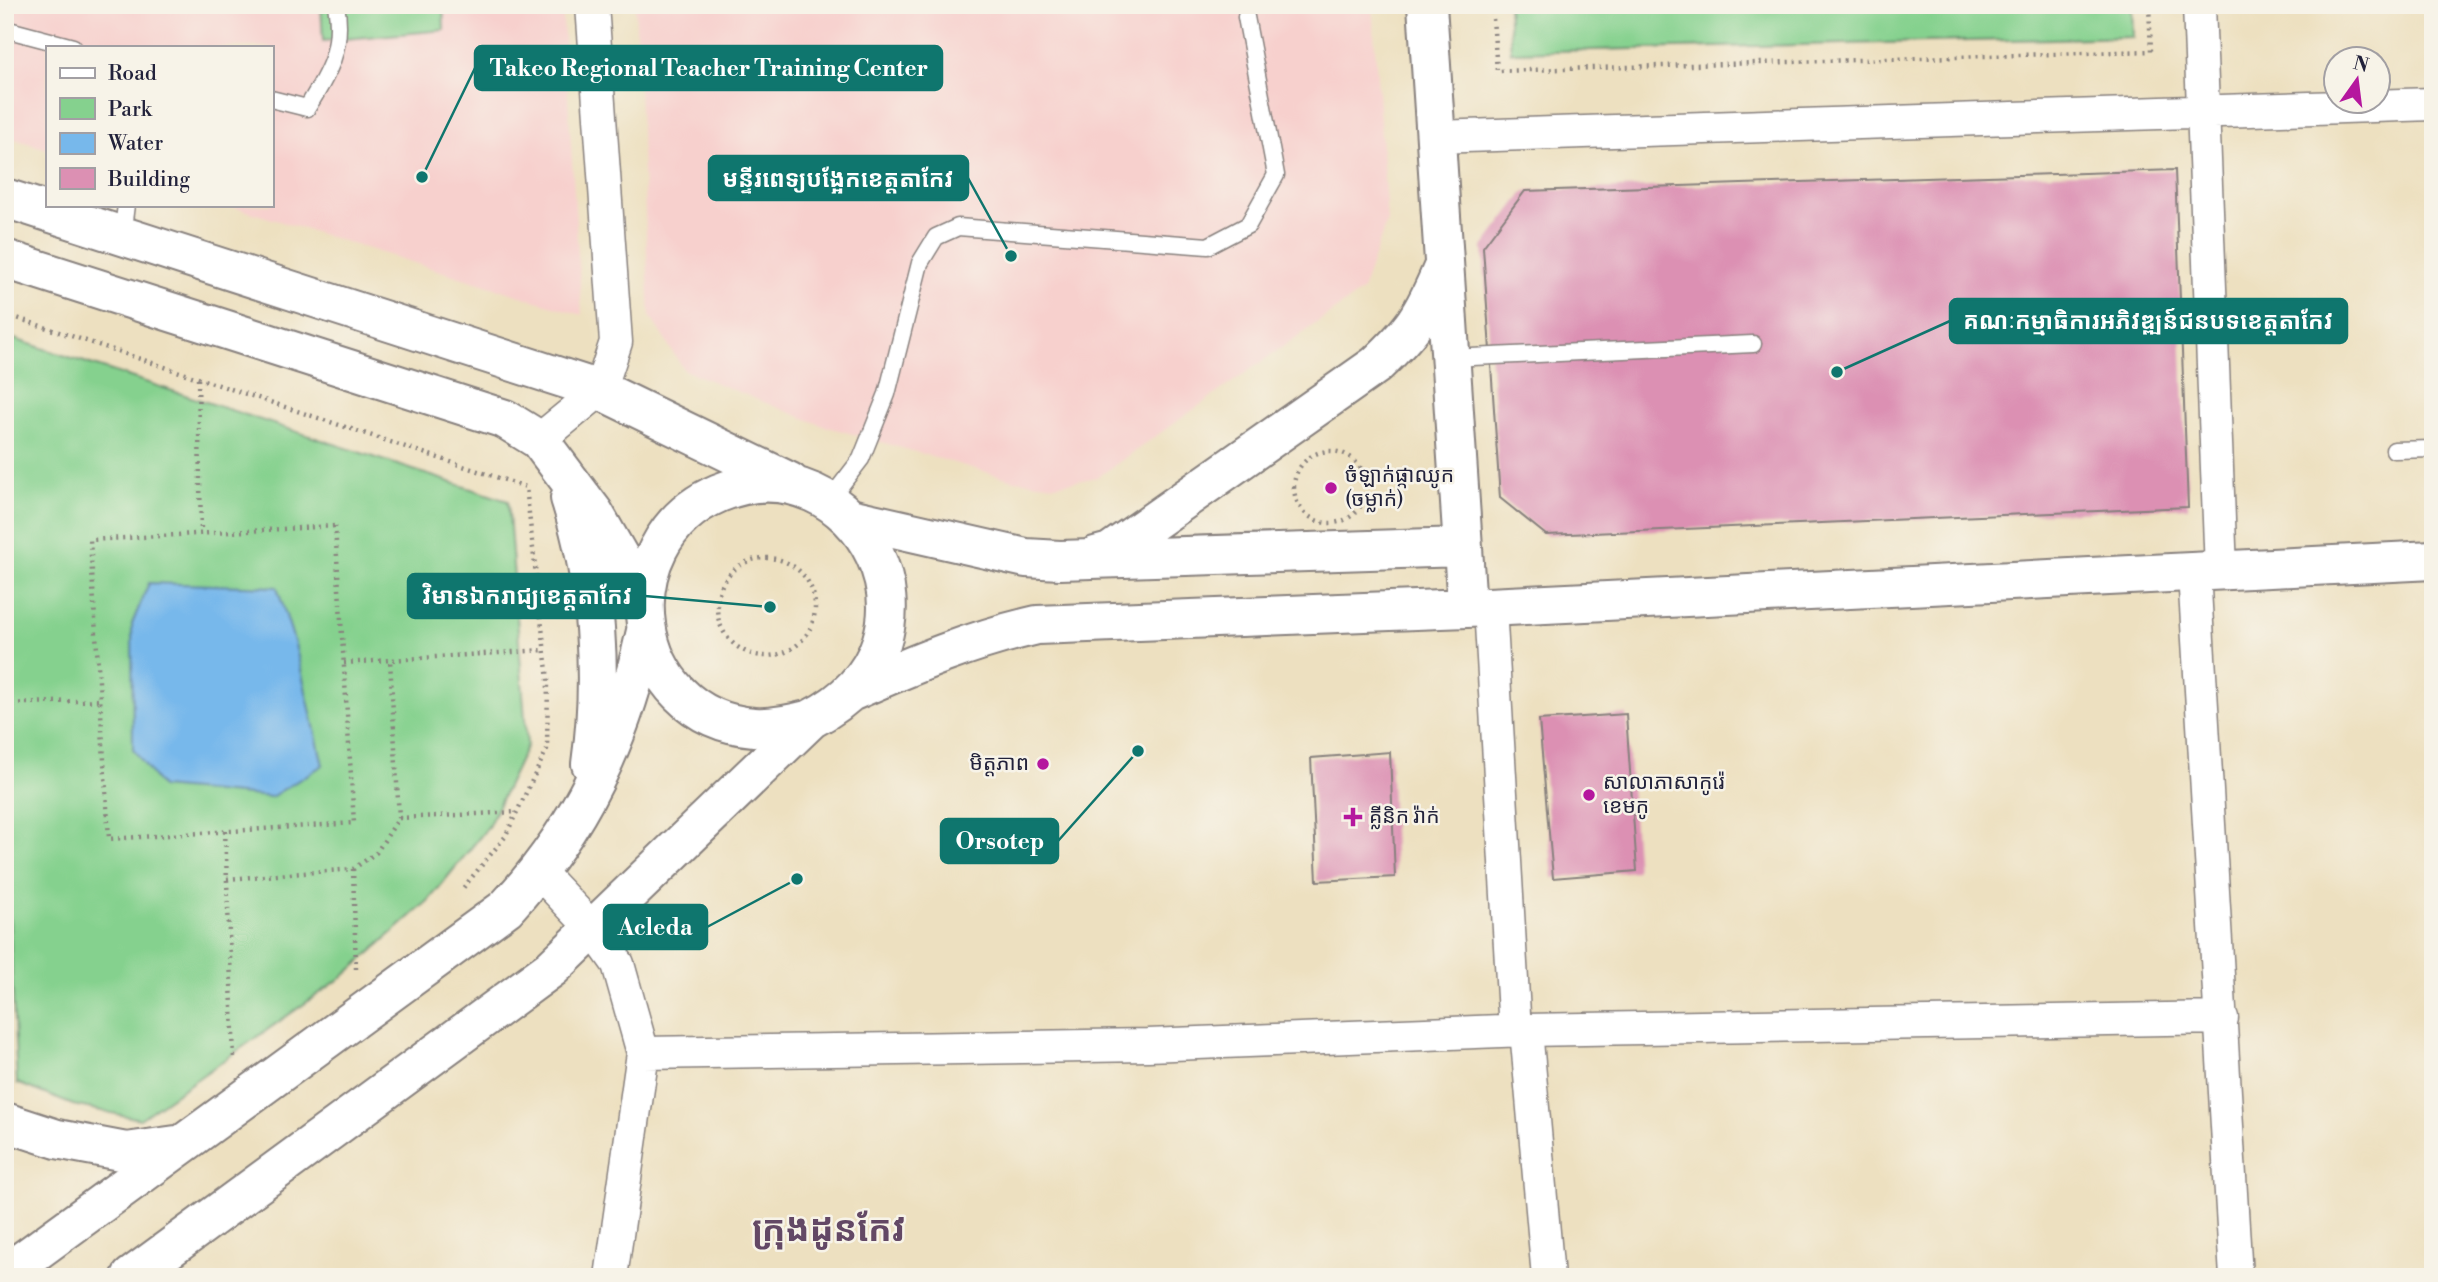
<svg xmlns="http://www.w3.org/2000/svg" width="2438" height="1282" font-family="'Libre Bodoni','Noto Sans Khmer',serif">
  <rect width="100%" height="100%" fill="#f7f3e8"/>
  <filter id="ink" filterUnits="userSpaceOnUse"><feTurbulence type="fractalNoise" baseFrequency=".0143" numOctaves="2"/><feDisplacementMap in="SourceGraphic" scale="14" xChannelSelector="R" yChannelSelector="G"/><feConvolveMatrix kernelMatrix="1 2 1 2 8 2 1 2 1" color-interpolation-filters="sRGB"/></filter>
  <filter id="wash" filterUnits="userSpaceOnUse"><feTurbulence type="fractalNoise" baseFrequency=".00686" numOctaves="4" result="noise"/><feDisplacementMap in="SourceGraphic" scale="28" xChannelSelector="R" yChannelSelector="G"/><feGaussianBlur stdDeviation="1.57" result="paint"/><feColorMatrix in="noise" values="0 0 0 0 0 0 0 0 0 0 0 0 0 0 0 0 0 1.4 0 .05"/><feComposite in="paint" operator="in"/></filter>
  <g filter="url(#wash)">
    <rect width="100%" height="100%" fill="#ede0c0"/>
    <path fill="#f7d0cd" d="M5,5H562L582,315L227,205H271V47H47V149L5,136Z
      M635,5H1372L1387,220L1362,291L1098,477L1055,485L1014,480L821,425L684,370L650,316Z"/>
    <path fill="#85d18e" stroke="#547a64" stroke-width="2" d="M321,5H443L444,30L323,41Z
      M1508,5H2132L2133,37L1511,52Z
      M5,336L508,501L527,745L488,827L429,900L344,976L140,1119L73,1105L17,1083L5,828Z"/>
    <path fill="#77b8eb" stroke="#4c6d93" stroke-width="2" d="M149,583L277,587L295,644L323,765L271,797L161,787L133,749L132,624Z"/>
    <g id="blocks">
      <path fill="#dc90b3" d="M2175,170L2188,507L1546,535L1500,498L1483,247L1525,191Z
        M1626,714L1637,871L1553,878L1539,720Z
        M1390,752L1395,877L1317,881L1311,758Z"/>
    </g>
  </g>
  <g filter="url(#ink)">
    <use href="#blocks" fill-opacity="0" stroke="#88817e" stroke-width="2"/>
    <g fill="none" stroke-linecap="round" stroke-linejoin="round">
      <defs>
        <path id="lane" d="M5,29L73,47
          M271,99L307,108C328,74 344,48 336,5
          M122,236L126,205
          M1450,358L1753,344
          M2394,450L2433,449
          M828,502L861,459L887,394L920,263L936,237L958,227L1208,246L1248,225L1276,175L1246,17"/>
        <path id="street" d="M2199,5L2221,571
          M1435,137L2433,104
          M539,440L600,390L616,342L592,5
          M2194,573L2236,1277
          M1490,607L1515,1031
          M539,872L593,929L618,964L643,1053L611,1277
          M1526,1030L1548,1277
          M643,1053L1148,1045L1526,1030L2222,1018"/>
        <path id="secondary" d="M1427,5L1467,608
          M5,198L600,390L790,482
          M5,259L505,419L539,440L594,513L621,560L643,609
          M570,498C597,581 603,678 591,764
          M850,518L1026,558L1060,560L1462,547
          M1095,556L1110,552L1376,365C1413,330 1422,317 1442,270
          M853,691C914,664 972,640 1037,625L1467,608L2433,560
          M5,1122L57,1139L126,1152L176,1145
          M5,1274L506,908C581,827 622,739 646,631
          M131,1277L552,968L811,719C967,639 855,435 719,493C604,542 628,718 754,727C774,728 792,724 811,719"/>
      </defs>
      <use href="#lane" stroke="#88817e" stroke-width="19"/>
      <use href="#street" stroke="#88817e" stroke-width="35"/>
      <use href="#secondary" stroke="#88817e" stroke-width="42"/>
      <path stroke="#88817e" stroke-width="4.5" stroke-dasharray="2 5" stroke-linecap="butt" d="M1492,5L1497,71L2151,51L2149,5
        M5,314L526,487L548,680L547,749L505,837L463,888
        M198,379L201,533
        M1294 487a36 36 0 1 1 72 0a36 36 0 1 1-72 0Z
        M335,526L354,823L109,839L90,540Z
        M717 607a49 49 0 1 1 98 0a49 49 0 1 1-98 0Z
        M344,663L544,650
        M5,704L100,700
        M399,818L516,812
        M225,831L234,1058
        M353,869L356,969
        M227,879L353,869L376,853L399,818L390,660"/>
      <use href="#lane" stroke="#fff" stroke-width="16"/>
      <use href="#street" stroke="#fff" stroke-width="32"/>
      <use href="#secondary" stroke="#fff" stroke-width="38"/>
    </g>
  </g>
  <g fill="#b5179e" stroke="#f7f3e8" stroke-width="2.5">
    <circle cx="1331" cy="488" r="7"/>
    <circle cx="1043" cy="764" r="7"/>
    <circle cx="1589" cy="795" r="7"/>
    <path d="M1349.5 806.5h7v7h7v7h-7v7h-7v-7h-7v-7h7z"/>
  </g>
  <g text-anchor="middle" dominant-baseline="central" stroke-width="5" stroke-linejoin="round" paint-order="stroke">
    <g font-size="21" fill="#22223b" stroke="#f7f3e8" text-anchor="start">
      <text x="1345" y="476">ចំឡាក់ផ្កាឈូក<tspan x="1345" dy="24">(ចម្លាក់)</tspan></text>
      <text x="1029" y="764" text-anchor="end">មិត្តភាព</text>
      <text x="1603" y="783">សាលាភាសាកូរ៉េ<tspan x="1603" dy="24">ខេមកូ</tspan></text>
      <text x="1369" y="817">គ្លីនិក រ៉ាក់</text>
    </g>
    <g font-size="35" font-weight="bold" fill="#634865" stroke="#f7f3e8">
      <text x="829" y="1230">ក្រុងដូនកែវ</text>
    </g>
  </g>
  <path fill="none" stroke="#0f766e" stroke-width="2.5" d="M422 177L475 68M1011 256L968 178M1837 372L1950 321M770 607L645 596M1138 751L1058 841M797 879L707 927"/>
  <g fill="#0f766e" stroke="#f7f3e8" stroke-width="2.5">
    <circle cx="422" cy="177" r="7"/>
    <circle cx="1011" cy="256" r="7"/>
    <circle cx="1837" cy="372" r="7"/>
    <circle cx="770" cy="607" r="7"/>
    <circle cx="1138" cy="751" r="7"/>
    <circle cx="797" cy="879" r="7"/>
  </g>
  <g fill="#0f766e" stroke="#0f766e" stroke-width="2.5">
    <rect x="475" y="46" width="467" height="44" rx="7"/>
    <rect x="709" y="156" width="259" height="44" rx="7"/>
    <rect x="1950" y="299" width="397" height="44" rx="7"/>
    <rect x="408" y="574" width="237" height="44" rx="7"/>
    <rect x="941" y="819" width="117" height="44" rx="7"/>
    <rect x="604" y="905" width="103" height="44" rx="7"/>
  </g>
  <g font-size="23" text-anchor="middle" font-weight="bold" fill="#fff">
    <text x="709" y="76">Takeo Regional Teacher Training Center</text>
    <text x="838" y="187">មន្ទីរពេទ្យបង្អែកខេត្តតាកែវ</text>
    <text x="2148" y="329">គណៈកម្មាធិការអភិវឌ្ឍន៍ជនបទខេត្តតាកែវ</text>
    <text x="527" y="604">វិមានឯករាជ្យខេត្តតាកែវ</text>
    <text x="1000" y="849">Orsotep</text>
    <text x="655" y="935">Acleda</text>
  </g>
  <rect width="2438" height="1282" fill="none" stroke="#f7f3e8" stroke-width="28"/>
  <rect x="46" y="46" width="228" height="161" fill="#f7f3e8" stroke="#a29fa3" stroke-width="2"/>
  <rect x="60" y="68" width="35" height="10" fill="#ffffff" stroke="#a29fa3" stroke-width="2"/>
  <text x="108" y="80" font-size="21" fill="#22223b">Road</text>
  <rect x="60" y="98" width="35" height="21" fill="#85d18e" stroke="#a29fa3" stroke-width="2"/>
  <text x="108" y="116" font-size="21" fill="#22223b">Park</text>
  <rect x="60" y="133" width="35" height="21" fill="#77b8eb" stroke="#a29fa3" stroke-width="2"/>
  <text x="108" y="150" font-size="21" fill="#22223b">Water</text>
  <rect x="60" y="168" width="35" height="21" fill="#dc90b3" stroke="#a29fa3" stroke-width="2"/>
  <text x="108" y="186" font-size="21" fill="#22223b">Building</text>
  <g transform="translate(2357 80) rotate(14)"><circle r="33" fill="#f7f3e8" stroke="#a29fa3" stroke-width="2"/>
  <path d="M0-5L12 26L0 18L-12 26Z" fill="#b5179e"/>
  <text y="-10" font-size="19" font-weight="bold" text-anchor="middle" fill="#22223b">N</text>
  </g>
</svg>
